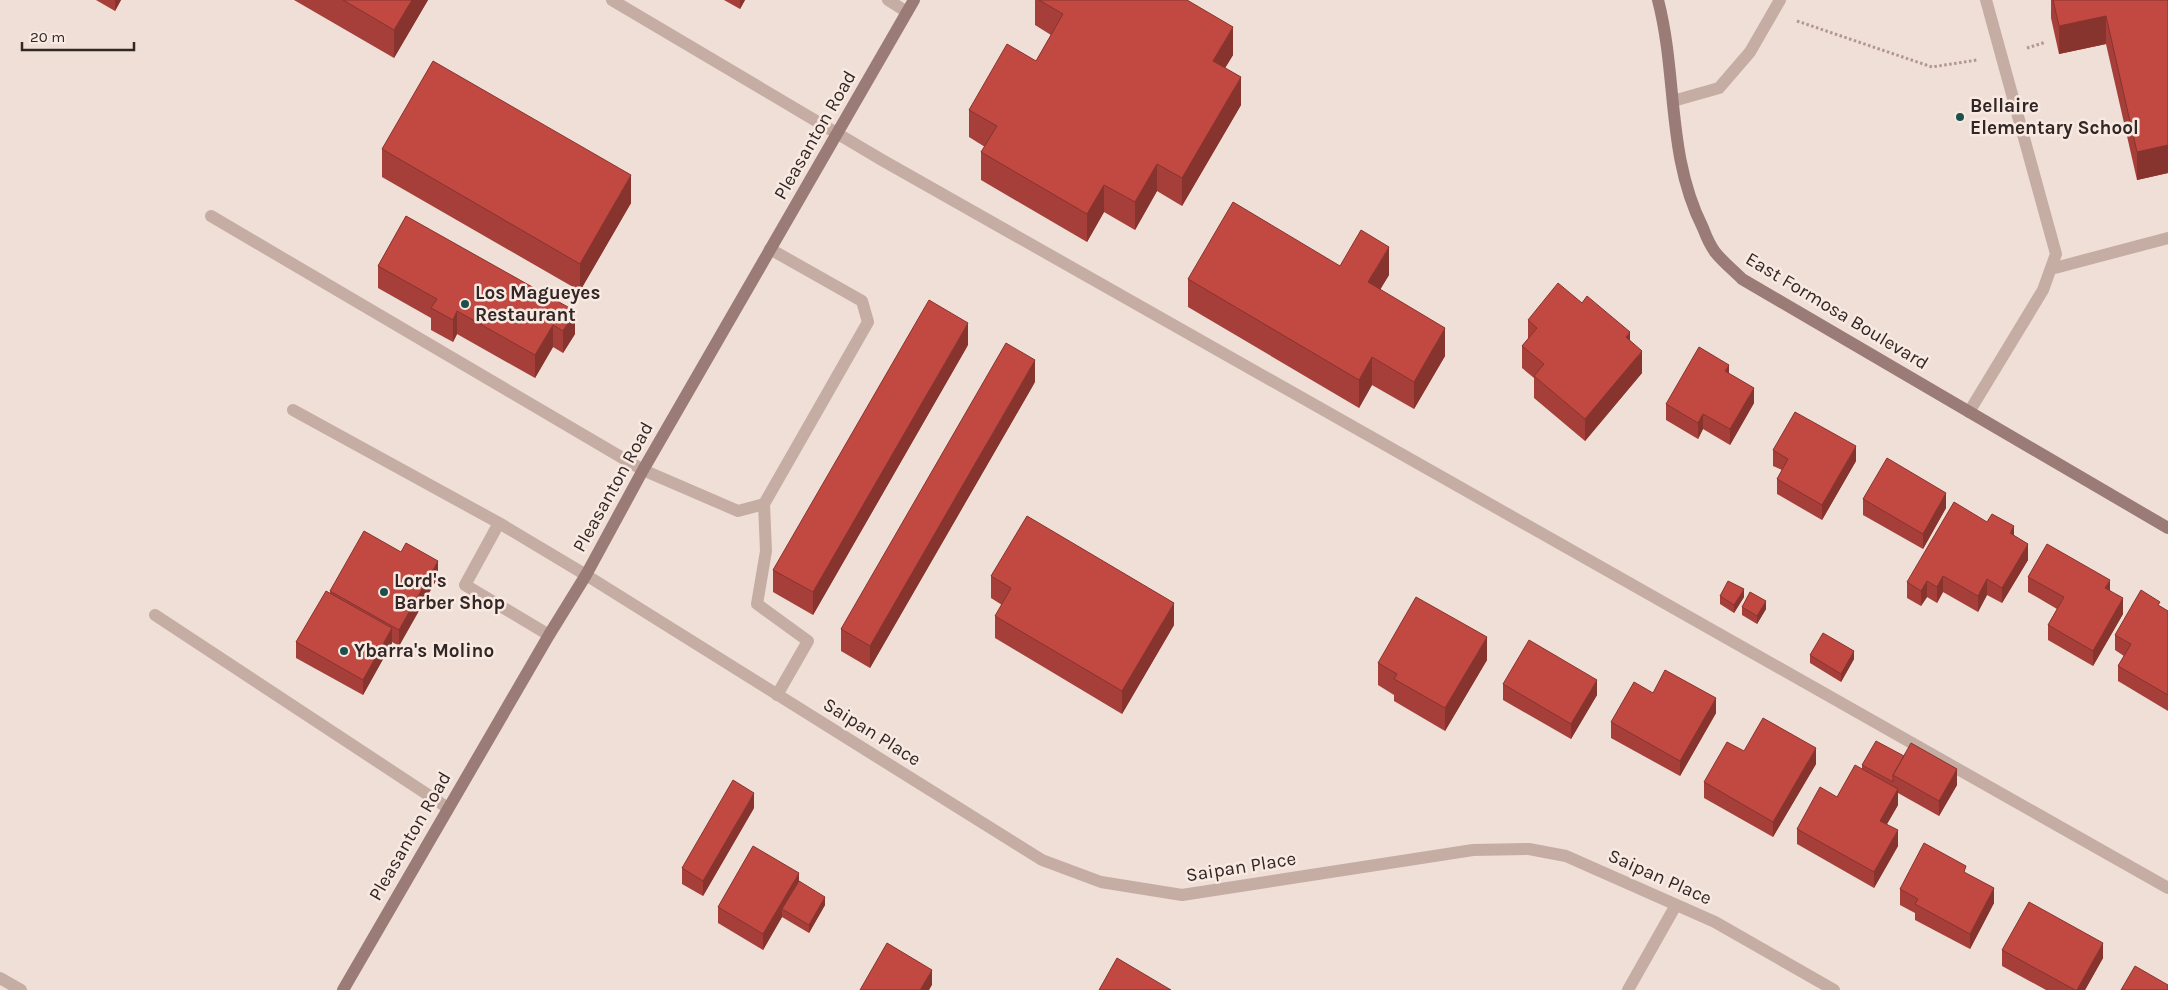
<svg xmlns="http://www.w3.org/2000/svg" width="2168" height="990" font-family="Karla,sans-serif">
  <rect width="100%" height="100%" fill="#efdfd6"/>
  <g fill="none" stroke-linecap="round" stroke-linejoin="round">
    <path stroke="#b2978e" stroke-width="3" stroke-dasharray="2.5 2.5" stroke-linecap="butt" d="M1797,21L1932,67L1977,60
      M2027,48L2046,42"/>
    <path stroke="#c6ada3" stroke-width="12" d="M612,0L882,160L2168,888
      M888,0L907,12
      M1673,101L1719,88L1750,52L1780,0
      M211,216L643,470L738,511L764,504L868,322L862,301L770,249
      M2051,269L2168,238
      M293,410L499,523L586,575
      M1969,412L2043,290L2056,254L1986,0
      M764,504L766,551L757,604L808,641L777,695
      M499,523L465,585L549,635
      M155,615L448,808"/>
    <path stroke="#c6ada3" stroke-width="12" d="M586,575L1042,860L1101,882L1182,895L1473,850L1529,849L1566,856L1715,922L1834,990
      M0,978L21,990
      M1628,990L1676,905"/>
    <path stroke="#9a7b75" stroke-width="12" d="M1658,0C1678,77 1666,155 1703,228C1706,236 1710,245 1715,252C1723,262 1733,270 1742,279L2168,528
      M343,990L549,635L586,575L643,470L914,0"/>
  </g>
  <path fill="#a63f39" d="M96,0H121L115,11Z
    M294,0H428L394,58Z
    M724,0H745L740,9Z
    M1035,0H1187L1233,55L1225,68L1241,105L1182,206L1157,191L1135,230L1104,212L1087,242L981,180V152L985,147L969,137V110L1036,61L1051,35L1035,25Z
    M2051,0H2168V173L2137,180L2106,44L2059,54L2051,18Z
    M382,149L631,203L580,291L382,177Z
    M406,216L575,334L563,353L553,347L535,378L457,334L453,342L431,330V318L378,288V266Z
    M1340,266L1389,275L1380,289L1445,356L1414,409L1372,385L1359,408L1188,307V279Z
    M1582,303L1630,341L1642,373L1585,441L1534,398V378L1522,368V346L1528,339V320Z
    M968,345L813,615L773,592V570Z
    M1729,373L1754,403L1730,445L1703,429L1698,439L1666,420V404Z
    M1035,382L870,668L841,651V629Z
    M1773,450L1856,461L1822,520L1777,494V479L1782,470L1773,466Z
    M1863,499L1946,508L1923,549L1863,515Z
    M1987,522L2014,536L2028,560L2002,603L1987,595L1978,612L1943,592L1937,603L1927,597L1921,606L1907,598V582Z
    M401,552L438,577L399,646L392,642V643L363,695L296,658V642L330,593V591Z
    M991,576L1174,625L1122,714L995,638V616L1002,605L991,598Z
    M2028,577L2110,590L2123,614L2093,666L2048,640V625L2057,609L2028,592Z
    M1720,596L1744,597L1734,613L1720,604Z
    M2160,606L2168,611V711L2118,681V666L2124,656L2115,650V635Z
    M1742,607L1766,609L1757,624L1742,615Z
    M1810,655L1854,659L1841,682L1810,663Z
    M1487,660L1445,731L1394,701V695L1378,685V663Z
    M1503,684L1597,695L1571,739L1503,700Z
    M1653,693L1716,713L1680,776L1611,738V722Z
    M1744,751L1816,764L1773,837L1704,798V782Z
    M1862,765L1957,785L1939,816L1898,793V805L1887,824L1898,846L1874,888L1797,844V829L1837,797L1862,769Z
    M754,808L703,896L682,884V868Z
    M1966,873L1994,903L1970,949L1915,920V913L1900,905V889Z
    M799,881L825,905L809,933L782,917L763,950L718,923V907Z
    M2002,950L2103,958L2085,990H2046L2002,966Z"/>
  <path fill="#87332e" d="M115,0H121L115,11Z
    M412,0H428L394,58V30Z
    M740,0H745L740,9Z
    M2106,16V44L2059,54V26Z
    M1233,27V55L1213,88V61Z
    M1241,77V105L1182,206V178Z
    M2168,145V173L2137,180V152Z
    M1157,164V191L1135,230V202Z
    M631,175V203L580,291V264Z
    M1104,185V212L1087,242V214Z
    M1389,247V275L1368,310V282Z
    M457,311V334L453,342V320Z
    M575,311V334L563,353V331Z
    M968,323V345L813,615V592Z
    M553,325V347L535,378V355Z
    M1445,328V356L1414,409V382Z
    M1630,332V355L1626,337Z
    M1642,351V373L1585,441V419Z
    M1372,357V385L1359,408V380Z
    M1035,360V382L870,668V646Z
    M1729,365V380L1725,371Z
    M1754,388V403L1730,445V429Z
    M1703,414V429L1698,439V423Z
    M1856,446V461L1822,520V505Z
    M1946,493V508L1923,549V534Z
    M2014,526V542L2010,533Z
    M2028,544V560L2002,603V588Z
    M438,561V577L399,646V630Z
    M1943,576V592L1937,603V587Z
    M1987,579V595L1978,612V596Z
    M2110,580V596L2105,588Z
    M1927,581V597L1921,606V591Z
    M1744,589V597L1734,613V605Z
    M2123,598V614L2093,666V651Z
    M1766,601V609L1757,624V616Z
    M1174,603V625L1122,714V691Z
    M392,628V643L363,695V680Z
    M1487,637V660L1445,731V708Z
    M1854,651V659L1841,682V674Z
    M1597,680V695L1571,739V724Z
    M1716,698V713L1680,776V761Z
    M1816,748V764L1773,837V822Z
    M1957,769V785L1939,816V801Z
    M1898,789V805L1880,836V821Z
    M754,793V808L703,896V881Z
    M1898,830V846L1874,888V872Z
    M799,873V889L782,909V917L763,950V934Z
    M1994,888V903L1970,949V934Z
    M825,897V905L809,933V925Z
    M2103,943V958L2085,990H2077Z
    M932,970V985L929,990H920Z"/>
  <path fill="#c14942" stroke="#87332e" d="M343,0H412L394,30Z
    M1039,0H1187L1233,27L1213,61L1241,77L1182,178L1157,164L1135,202L1104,185L1087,214L981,152L997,126L969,110L1007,44L1036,61L1063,14Z
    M2053,0H2168V145L2137,152L2106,16L2059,26Z
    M433,61L631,175L580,264L382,149Z
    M1233,202L1340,266L1361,230L1389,247L1368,282L1445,328L1414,382L1372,357L1359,380L1188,279Z
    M406,216L575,311L563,331L553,325L535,355L457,311L453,320L431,308L437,299L378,266Z
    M1558,283L1582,303L1587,296L1630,332L1626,337L1642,351L1585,419L1534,376L1544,364L1522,346L1537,328L1528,320Z
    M929,300L968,323L813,592L773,570Z
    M1006,343L1035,360L870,646L841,629Z
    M1699,347L1729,365L1725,371L1754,388L1730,429L1703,414L1698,423L1666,404Z
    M1795,412L1856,446L1822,505L1777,479L1788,459L1773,450Z
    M1887,458L1946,493L1923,534L1863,499Z
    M1954,502L1987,522L1992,514L2014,526L2010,533L2028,544L2002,588L1987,579L1978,596L1943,576L1937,587L1927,581L1921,591L1907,582Z
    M1027,516L1174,603L1122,691L995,616L1011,588L991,576Z
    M364,531L401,552L406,543L438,561L399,630L330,591Z
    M2047,544L2110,580L2105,588L2123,598L2093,651L2048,625L2064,597L2028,577Z
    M1728,581L1744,589L1734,605L1720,596Z
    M2141,590L2160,602L2158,605L2168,611V695L2118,666L2131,644L2115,635Z
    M326,591L392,628L363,680L296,642Z
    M1750,592L1766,601L1757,616L1742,607Z
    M1416,597L1487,637L1445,708L1394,679L1397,674L1378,663Z
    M1823,633L1854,651L1841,674L1810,655Z
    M1529,640L1597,680L1571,724L1503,684Z
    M1665,670L1716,698L1680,761L1611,722L1634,682L1653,693Z
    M1763,718L1816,748L1773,822L1704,782L1727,742L1744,751Z
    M1876,741L1904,756L1893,775V782L1862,765Z
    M1911,743L1957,769L1939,801L1893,775Z
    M1855,765L1898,789L1880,821L1898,830L1874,872L1797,829L1820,787L1837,797Z
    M733,780L754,793L703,881L682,868Z
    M1924,843L1966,866L1964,872L1994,888L1970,934L1915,904L1918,899L1900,889Z
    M753,846L799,873L763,934L718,907Z
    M799,881L825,897L809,925L782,909Z
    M2029,902L2103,943L2077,990H2075L2002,950Z
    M887,943L932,970L920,990H860Z
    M1117,958L1171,990H1099Z
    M2135,966L2168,985V990H2121Z"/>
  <g fill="#1c514b" stroke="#f8eae2" stroke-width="2">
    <circle cx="1960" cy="117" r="5"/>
    <circle cx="465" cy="304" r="5"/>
    <circle cx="384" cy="592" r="5"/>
    <circle cx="344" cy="651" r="5"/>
  </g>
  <g text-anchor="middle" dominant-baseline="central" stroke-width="5" stroke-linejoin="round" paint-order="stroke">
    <g font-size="19" font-weight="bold" fill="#322725" stroke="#f8eae2" text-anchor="start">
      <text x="1970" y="106">Bellaire<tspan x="1970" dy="22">Elementary School</tspan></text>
      <text x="475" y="293">Los Magueyes<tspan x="475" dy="22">Restaurant</tspan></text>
      <text x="394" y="581">Lord's<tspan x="394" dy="22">Barber Shop</tspan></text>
      <text x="354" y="651">Ybarra's Molino</text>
    </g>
    <g font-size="19" fill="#322725" stroke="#f8eae2">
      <text transform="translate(815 135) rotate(-60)">Pleasanton Road</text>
      <text transform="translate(1837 311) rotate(31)">East Formosa Boulevard</text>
      <text transform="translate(613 487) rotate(-61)">Pleasanton Road</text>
      <text transform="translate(872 732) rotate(32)">Saipan Place</text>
      <text transform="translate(410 836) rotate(-60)">Pleasanton Road</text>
      <text transform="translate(1241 867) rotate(-9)">Saipan Place</text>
      <text transform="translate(1660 877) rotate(24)">Saipan Place</text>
    </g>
  </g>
  <path d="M22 42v8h112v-8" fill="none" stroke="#322725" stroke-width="2.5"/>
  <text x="30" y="42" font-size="15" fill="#322725" stroke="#f8eae2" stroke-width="4" paint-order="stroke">20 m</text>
</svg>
